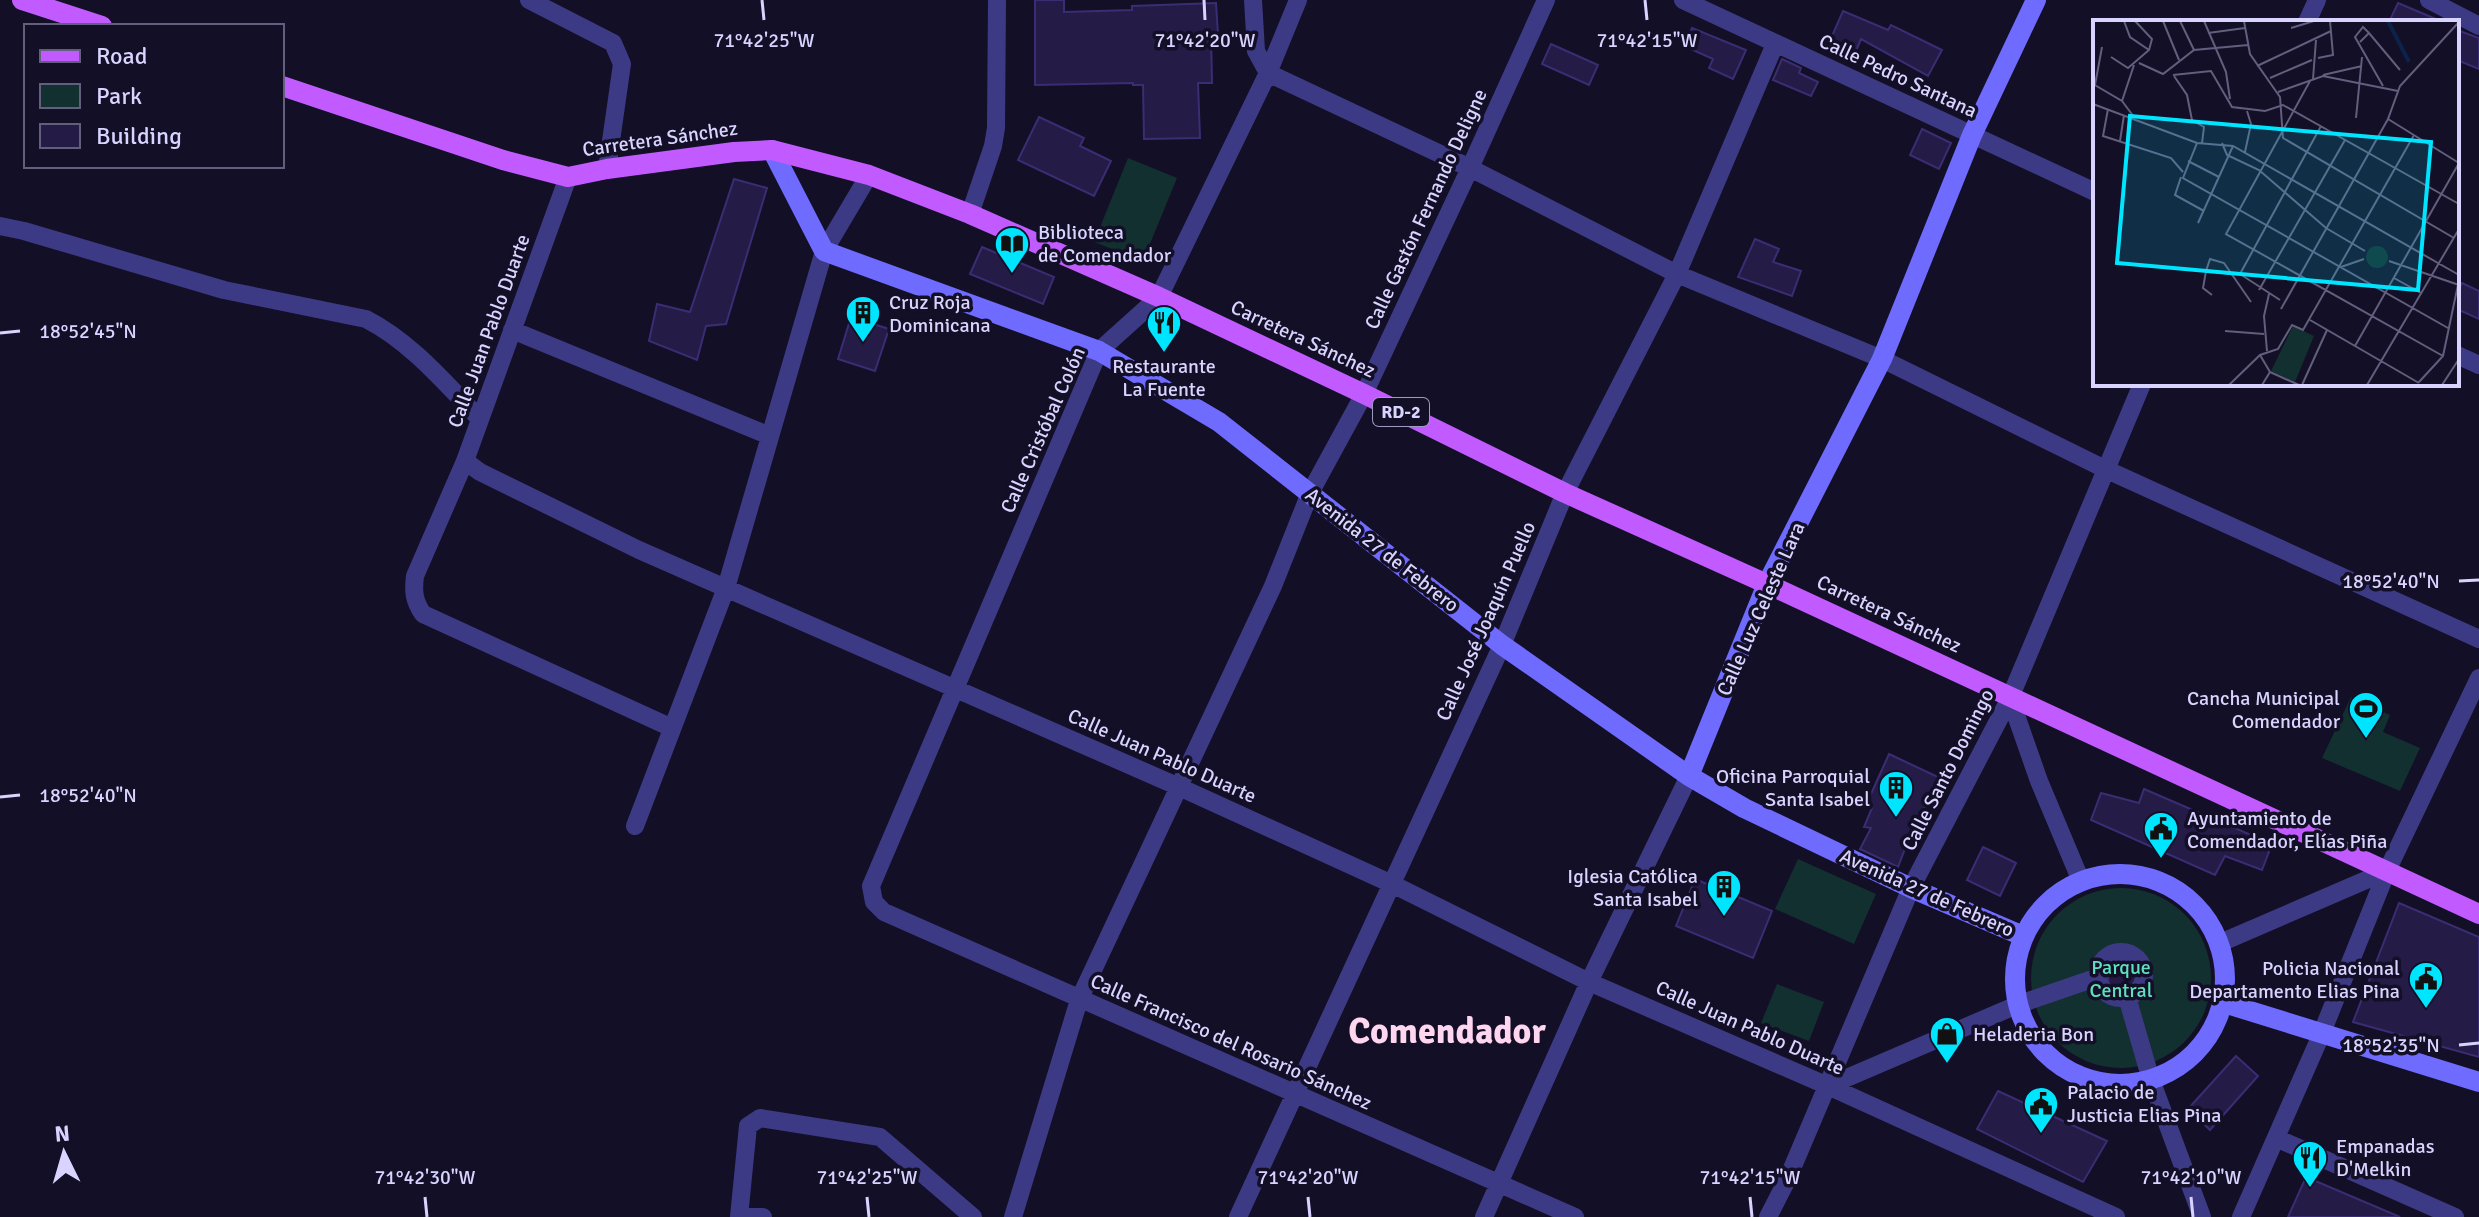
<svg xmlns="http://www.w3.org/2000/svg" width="2479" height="1217" font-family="Signika,sans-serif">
  <rect width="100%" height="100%" fill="#130f26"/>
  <path fill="#12302f" d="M1128,158L1177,178L1143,261L1094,242Z
    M2351,697L2390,715L2383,732L2420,748L2400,791L2322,758Z
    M1798,859L1876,894L1854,944L1775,909Z
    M2031 978a90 90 0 1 1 180 0a90 90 0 1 1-180 0Z
    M1777,984L1824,1002L1809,1041L1761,1023Z"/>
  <path fill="#241b47" stroke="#3b2d73" stroke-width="2" d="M1035,0H1064V12L1132,10V6L1216,3L1218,35H1211L1212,83H1198L1200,138L1144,139L1143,85H1133V83L1035,85Z
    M2398,3L2443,22H2389Z
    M1843,11L1888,30L1891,25L1942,50L1928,76L1861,39L1854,56L1828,45Z
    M1692,28L1746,50L1733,79L1709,68L1713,59L1684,46Z
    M2457,30L2479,38V69L2457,60Z
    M1551,44L1598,65L1589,85L1542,64Z
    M1782,59L1801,68L1799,73L1818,82L1811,96L1773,80Z
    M1039,117L1084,138L1080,146L1111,161L1094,196L1018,160Z
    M1922,129L1951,143L1939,169L1910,155Z
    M734,179L767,188L726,324L706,326L697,360L649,341L657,304L690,312Z
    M1755,239L1779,249L1773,262L1801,271L1792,296L1738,277Z
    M982,247L1054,277L1043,304L970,274Z
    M2462,283L2479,291V319L2457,309V293Z
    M851,317L889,329L875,371L838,359Z
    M1889,754L1940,778L1924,809L1928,811L1914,840L1910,836L1898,867L1860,849L1871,828L1864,827L1872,808L1866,805Z
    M2144,789L2272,844L2262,870L2225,856L2215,875L2091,820L2101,793L2139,803Z
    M1983,847L2016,863L2000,896L1967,880Z
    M1695,879L1772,911L1753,958L1676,926Z
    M2399,903L2479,937V1057L2353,1022Z
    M2123,958L2134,962L2138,975L2133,987L2124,985L2118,989L2109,987L2107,970L2110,962Z
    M2236,1056L2258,1076L2210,1130L2188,1109Z
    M1998,1091L2107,1141L2083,1182L1977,1129Z
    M2306,1177L2400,1217H2288Z"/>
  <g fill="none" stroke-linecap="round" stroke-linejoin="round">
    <path stroke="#3d3a85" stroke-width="18" d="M529,0L613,43L622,64L607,169
      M1253,0L1256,51L1268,73L1470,168L1677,274L1882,359L2105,469L2479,639
      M1298,0L1268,73L1159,297L1099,351L871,886L874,902L884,912L1575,1217
      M1683,0L2095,192
      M2429,0L2479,26
      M2307,22L2317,0
      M568,177L465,461L480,472L639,550L1177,786L1392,884L1589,982L1828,1086L2116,1217
      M970,214L993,146L996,128L997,0
      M0,226L24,231L224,290L366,319C411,342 445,383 480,419
      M512,330L770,436
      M2457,355L2479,365
      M465,461L415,576C413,592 414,601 423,614L672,728
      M2010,698L2039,781L2081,881
      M635,826L726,588L824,251L869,175
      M2220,943L2387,871
      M2098 975a23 23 0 1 1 46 0a23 23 0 1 1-46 0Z
      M2127,997L2151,1080L2202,1217
      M1828,1086L2017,1005L2098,977
      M2276,1138L2455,1217
      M739,1217L748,1126L760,1118L880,1137L973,1217
      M747,1217H763
      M1013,1217L1079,1000L1273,586L1310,493L1364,394L1470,168L1546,0
      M1238,1217L1502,645L1565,493L1677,274L1775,44
      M1484,1217L1589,982L1689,776
      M1768,1217L1788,1178L1911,888L2010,698L2142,384
      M2241,1217L2321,1035L2387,871L2479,678"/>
    <path stroke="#6f6bff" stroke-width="20" d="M772,150L824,251L1099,351L1219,422L1502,645L1689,776L1744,808L1911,888L2023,936
      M1689,776L1767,584L1882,359L1972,135L2036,0
      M2015 979a105 105 0 1 1 210 0a105 105 0 1 1-210 0Z
      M2224,1003L2479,1082"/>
    <path stroke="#c25bff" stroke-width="20" d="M22,0L102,26
      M282,86L503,160L568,177L607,169L734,152L772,150L869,175L970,214L1159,297L1364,394L1565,493L1767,584L2479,914"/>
  </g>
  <path fill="none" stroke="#d9d4ff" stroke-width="3" d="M762,0L764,20M1204,0L1205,20M1645,0L1647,20M0,333L20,331M2459,581L2479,580M0,797L20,795M2459,1045L2479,1043M425,1197L427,1217M867,1197L869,1217M1308,1197L1310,1217M1750,1197L1752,1217M2191,1197L2193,1217"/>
  <defs>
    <symbol id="library-pin" viewBox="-11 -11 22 30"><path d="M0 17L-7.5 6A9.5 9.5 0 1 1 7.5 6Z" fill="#00e5ff" stroke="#130f26"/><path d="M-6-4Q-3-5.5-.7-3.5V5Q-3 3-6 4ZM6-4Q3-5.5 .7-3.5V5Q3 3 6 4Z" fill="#111"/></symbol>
    <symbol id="building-pin" viewBox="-11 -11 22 30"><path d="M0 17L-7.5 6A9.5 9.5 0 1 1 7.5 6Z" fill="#00e5ff" stroke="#130f26"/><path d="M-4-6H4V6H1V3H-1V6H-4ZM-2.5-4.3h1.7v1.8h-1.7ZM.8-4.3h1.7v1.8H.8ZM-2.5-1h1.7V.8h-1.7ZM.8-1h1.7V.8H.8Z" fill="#111"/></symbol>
    <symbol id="restaurant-pin" viewBox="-11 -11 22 30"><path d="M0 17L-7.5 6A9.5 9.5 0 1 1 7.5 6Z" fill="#00e5ff" stroke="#130f26"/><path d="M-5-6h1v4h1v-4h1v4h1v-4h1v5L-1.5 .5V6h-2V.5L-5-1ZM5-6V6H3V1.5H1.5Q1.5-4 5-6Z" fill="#111"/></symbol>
    <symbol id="stadium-pin" viewBox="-11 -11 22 30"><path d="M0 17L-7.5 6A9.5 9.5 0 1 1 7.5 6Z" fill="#00e5ff" stroke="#130f26"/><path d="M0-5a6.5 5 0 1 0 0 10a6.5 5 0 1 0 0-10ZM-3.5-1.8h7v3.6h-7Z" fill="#111"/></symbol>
    <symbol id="civic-pin" viewBox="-11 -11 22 30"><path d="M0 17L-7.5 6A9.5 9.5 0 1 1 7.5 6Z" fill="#00e5ff" stroke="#130f26"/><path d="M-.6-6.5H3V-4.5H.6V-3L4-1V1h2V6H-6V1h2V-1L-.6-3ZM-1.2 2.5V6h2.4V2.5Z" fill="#111"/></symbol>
    <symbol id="shop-pin" viewBox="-11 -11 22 30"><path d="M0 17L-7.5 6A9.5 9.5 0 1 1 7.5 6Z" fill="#00e5ff" stroke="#130f26"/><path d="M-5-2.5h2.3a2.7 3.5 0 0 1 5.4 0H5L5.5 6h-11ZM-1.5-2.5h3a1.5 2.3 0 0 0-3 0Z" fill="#111"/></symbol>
  </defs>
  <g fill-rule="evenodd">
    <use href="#library-pin" x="992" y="224" width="40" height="54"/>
    <use href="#building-pin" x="843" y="293" width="40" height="54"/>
    <use href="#restaurant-pin" x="1144" y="303" width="40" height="54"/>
    <use href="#stadium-pin" x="2346" y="689" width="40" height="54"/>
    <use href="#building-pin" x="1876" y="768" width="40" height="54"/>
    <use href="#civic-pin" x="2141" y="809" width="40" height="54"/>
    <use href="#building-pin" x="1704" y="867" width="40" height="54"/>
    <use href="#civic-pin" x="2406" y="959" width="40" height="54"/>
    <use href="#shop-pin" x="1927" y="1014" width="40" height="54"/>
    <use href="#civic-pin" x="2021" y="1084" width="40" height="54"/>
    <use href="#restaurant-pin" x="2290" y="1138" width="40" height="54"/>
  </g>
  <g text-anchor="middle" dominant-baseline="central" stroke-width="7" stroke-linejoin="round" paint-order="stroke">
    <rect fill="#130f26" stroke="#9e99be" stroke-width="2" x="1373" y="398" width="56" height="28" rx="6"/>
    <g font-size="18" font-weight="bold" fill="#d9d4ff">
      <text x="1401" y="412">RD-2</text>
    </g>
    <g font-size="20" fill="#d9d4ff" stroke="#130f26">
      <text transform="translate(1898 76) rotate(25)">Calle Pedro Santana</text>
      <text transform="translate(660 139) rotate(-8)">Carretera Sánchez</text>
      <text transform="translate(1426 209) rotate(-65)">Calle Gastón Fernando Deligne</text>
      <text transform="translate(489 331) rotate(-70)">Calle Juan Pablo Duarte</text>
      <text transform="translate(1303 339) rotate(25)">Carretera Sánchez</text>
      <text transform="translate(1043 430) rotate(-66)">Calle Cristóbal Colón</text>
      <text transform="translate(1382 550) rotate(38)">Avenida 27 de Febrero</text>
      <text transform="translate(1761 609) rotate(-66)">Calle Luz Celeste Lara</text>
      <text transform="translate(1889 614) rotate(25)">Carretera Sánchez</text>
      <text transform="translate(1486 621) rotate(-66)">Calle José Joaquín Puello</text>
      <text transform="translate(1162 756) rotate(24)">Calle Juan Pablo Duarte</text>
      <text transform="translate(1948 770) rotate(-63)">Calle Santo Domingo</text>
      <text transform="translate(1927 893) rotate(24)">Avenida 27 de Febrero</text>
      <text transform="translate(1750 1028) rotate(24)">Calle Juan Pablo Duarte</text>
      <text transform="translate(1231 1042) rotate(24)">Calle Francisco del Rosario Sánchez</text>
    </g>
    <g font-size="20" fill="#d9d4ff" stroke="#130f26" text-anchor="start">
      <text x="1038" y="232">Biblioteca<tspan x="1038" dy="23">de Comendador</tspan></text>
      <text x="889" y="302">Cruz Roja<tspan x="889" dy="23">Dominicana</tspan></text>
      <text x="1164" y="366" text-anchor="middle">Restaurante<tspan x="1164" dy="23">La Fuente</tspan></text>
      <text x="2340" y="698" text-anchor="end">Cancha Municipal<tspan x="2340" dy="23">Comendador</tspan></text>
      <text x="1870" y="776" text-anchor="end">Oficina Parroquial<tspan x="1870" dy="23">Santa Isabel</tspan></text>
      <text x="2187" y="818">Ayuntamiento de<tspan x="2187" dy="23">Comendador, Elías Piña</tspan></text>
      <text x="1698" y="876" text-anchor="end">Iglesia Católica<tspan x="1698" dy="23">Santa Isabel</tspan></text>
      <text x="2400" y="968" text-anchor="end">Policia Nacional<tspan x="2400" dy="23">Departamento Elias Pina</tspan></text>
      <text x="1973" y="1034">Heladeria Bon</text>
      <text x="2067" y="1092">Palacio de<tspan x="2067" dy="23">Justicia Elias Pina</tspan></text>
      <text x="2336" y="1146">Empanadas<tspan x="2336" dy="23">D'Melkin</tspan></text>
    </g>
    <g font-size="20" fill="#5fe0c0" stroke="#130f26">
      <text x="2121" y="967">Parque<tspan x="2121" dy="23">Central</tspan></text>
    </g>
    <g font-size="36" font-weight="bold" fill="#ffd6f0" stroke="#130f26">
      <text x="1447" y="1031">Comendador</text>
    </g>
  </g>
  <g transform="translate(2093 20)">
    <rect width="366" height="366" fill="#130f26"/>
    <path d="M273 237a11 11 0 1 1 22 0a11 11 0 1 1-22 0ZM200,306L221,316L202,362L178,351Z" fill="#12302f"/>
    <path fill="none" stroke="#0c2248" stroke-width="4" d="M295,1L316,42"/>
    <path fill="none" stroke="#625e7d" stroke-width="2" d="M31,1L37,17L56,30M70,1L86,40M87,1L101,30M111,1L133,52L137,79M151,1L157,34L187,77L190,118L361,218M198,8L221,1M115,13L152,8M276,13L270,7L262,17L290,66M267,22L276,13L307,50M18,37L35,48L56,30L59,19L42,1M225,38L240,35L237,1M46,43L70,54L101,30L155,25M164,46L238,11M80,55L118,51L139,87L172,91L190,85L366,184M230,55L269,46M81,56L94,75L99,100L111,107L109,123M177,58L219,40M220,59L223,20M217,61L133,214L350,336M0,64L29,81L41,97M2,65L9,27M185,72L230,56L305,71M29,81L41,45M0,84L104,123L140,126L366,255M15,89L10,116L78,138L90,152M263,98L269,37M295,99L366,143M27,121L31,95M104,123L90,158L355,308M129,123L134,135L166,150L233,208L272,231M152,132L158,104L154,91M95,141L126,157M88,157L82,175L111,191M105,203L140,126M296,241L366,265M248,247L271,239M113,251L117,239L131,243L158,282M301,258L328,273M166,270L252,120M119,275L110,268L113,251L142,254M187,280L147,254L228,106M188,289L295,99L307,66L366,2M217,300L326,363M132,311L171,314M262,326L366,143M174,331L171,296L176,274M167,335L177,352L169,365M177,352L206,365M326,362L350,336L366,260M136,365L167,335L185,329L199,305L210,310L321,115M209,365L234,310M274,365L366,209M349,365L366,339"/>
    <path fill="#00e5ff" fill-opacity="0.15" stroke="#00e5ff" stroke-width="4" d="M37,96L338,122L325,270L24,243Z"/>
    <rect width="366" height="366" fill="none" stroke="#d9d4ff" stroke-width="4"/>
  </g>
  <g font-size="20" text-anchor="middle" fill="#d9d4ff" stroke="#130f26" stroke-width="7" stroke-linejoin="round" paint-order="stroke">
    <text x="764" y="47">71°42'25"W</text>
    <text x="1205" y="47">71°42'20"W</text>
    <text x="1647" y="47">71°42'15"W</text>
    <text x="88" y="338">18°52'45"N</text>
    <text x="2391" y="588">18°52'40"N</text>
    <text x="88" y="802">18°52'40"N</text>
    <text x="2391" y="1052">18°52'35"N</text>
    <text x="425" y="1184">71°42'30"W</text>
    <text x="867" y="1184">71°42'25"W</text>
    <text x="1308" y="1184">71°42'20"W</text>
    <text x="1750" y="1184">71°42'15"W</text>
    <text x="2191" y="1184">71°42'10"W</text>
  </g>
  <rect x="24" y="24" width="260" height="144" fill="#130f26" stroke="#625e7d" stroke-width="2"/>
  <rect x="40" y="50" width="40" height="12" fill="#c25bff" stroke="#625e7d" stroke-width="2"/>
  <text x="96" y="64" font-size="24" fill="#d9d4ff">Road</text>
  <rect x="40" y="84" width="40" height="24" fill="#12302f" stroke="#625e7d" stroke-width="2"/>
  <text x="96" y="104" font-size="24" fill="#d9d4ff">Park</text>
  <rect x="40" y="124" width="40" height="24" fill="#241b47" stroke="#625e7d" stroke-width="2"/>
  <text x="96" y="144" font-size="24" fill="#d9d4ff">Building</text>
  <g transform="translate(64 1153) rotate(355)" stroke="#130f26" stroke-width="6" paint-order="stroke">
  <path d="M0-6L14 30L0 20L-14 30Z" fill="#d9d4ff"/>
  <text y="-12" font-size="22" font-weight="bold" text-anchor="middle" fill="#d9d4ff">N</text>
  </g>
</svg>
